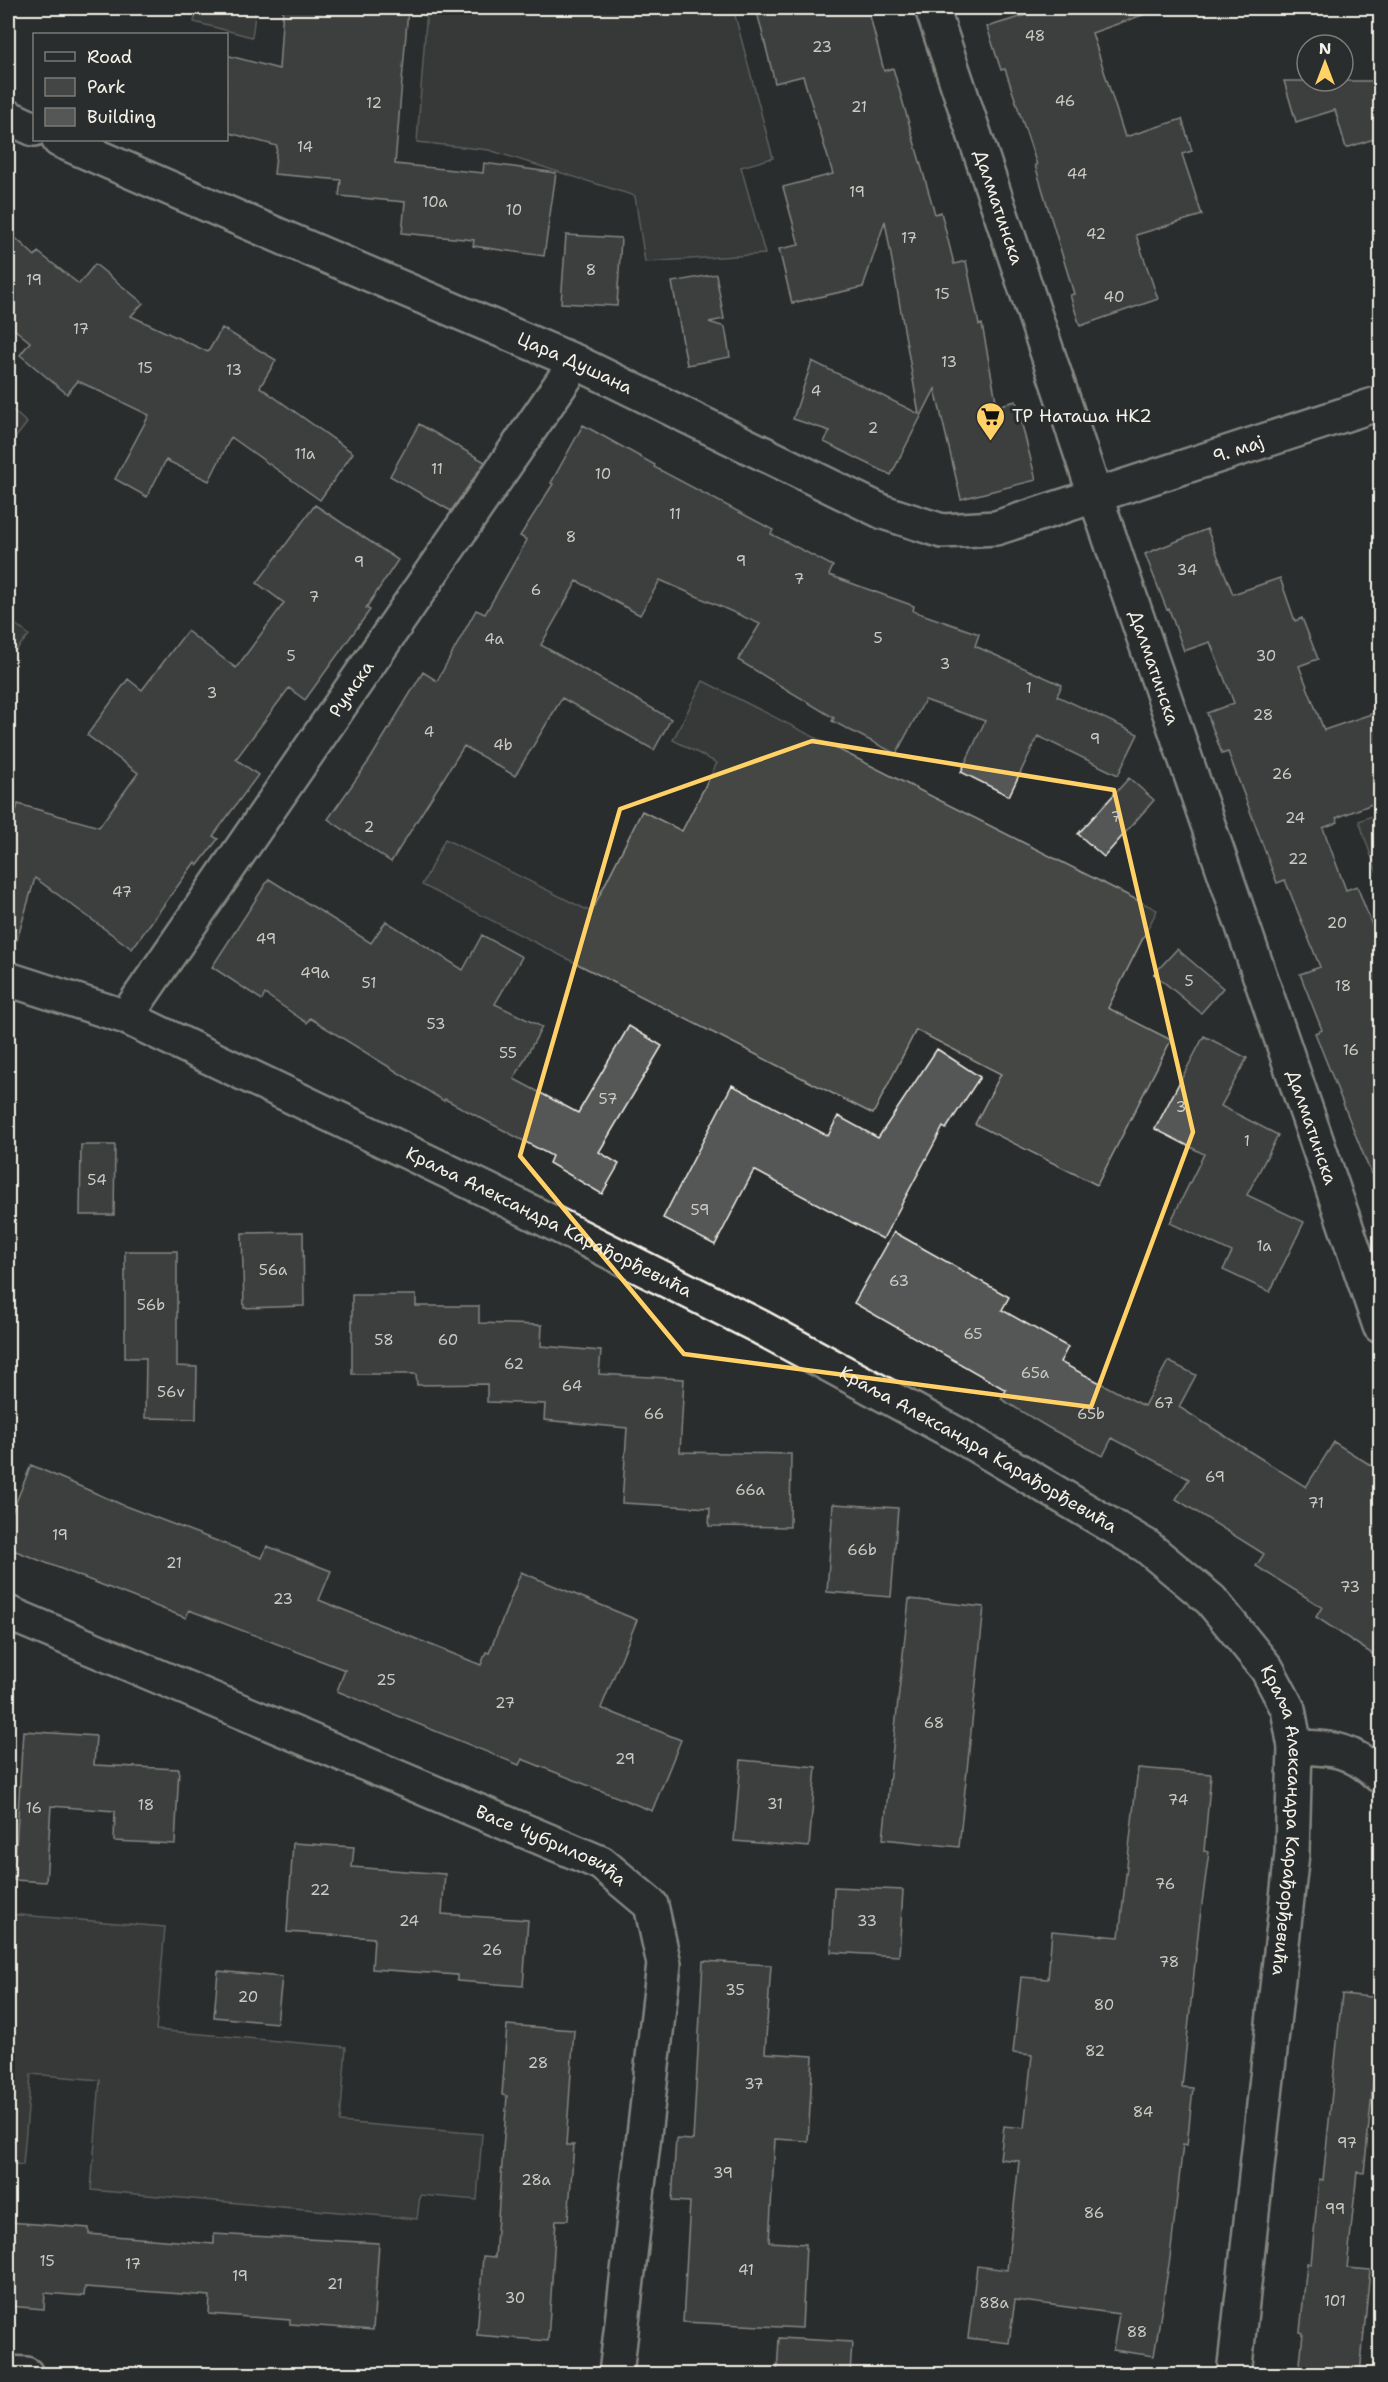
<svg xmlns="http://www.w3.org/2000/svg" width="1388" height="2382" font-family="'Shantell Sans',sans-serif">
  <rect width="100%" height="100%" fill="#2a2d2e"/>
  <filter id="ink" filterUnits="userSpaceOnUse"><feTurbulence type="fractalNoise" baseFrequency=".0167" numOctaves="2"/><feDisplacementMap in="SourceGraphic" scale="12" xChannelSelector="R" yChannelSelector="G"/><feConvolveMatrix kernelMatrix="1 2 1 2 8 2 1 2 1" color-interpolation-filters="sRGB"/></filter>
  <g filter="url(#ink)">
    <path fill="#444645" stroke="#9c9c96" stroke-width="1.5" d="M197,8H256L252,37L194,22Z
      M427,8H733L773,158L741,167L765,254L645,262L635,196L489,150L417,142Z
      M8,406L27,423L8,447Z
      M8,618L29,635L15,651L8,645Z
      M703,681L1157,910L1108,1008L1171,1040L1097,1185L975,1124L1001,1074L916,1030L873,1114L422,885L445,839L591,912L642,811L682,831L717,763L673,740Z
      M1380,813V882L1359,821Z
      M8,1914L165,1927L156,2030L346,2047L340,2122L482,2134L477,2200L420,2195L417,2219L91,2190L100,2080L31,2074L23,2165L8,2163Z"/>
    <path fill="#555756" stroke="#f4f1e8" stroke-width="1.5" d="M283,8H381L408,10L395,164L483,173L484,163L556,173L544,256L473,246L474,240L402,233L405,202L339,196L341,180L274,174L277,146L226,132V55L279,69Z
      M756,8H868L884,71L893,68L935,214L941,212L954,264L966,261L979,325L982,324L997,406L1016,401L1036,480L961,499L935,389L891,475L824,442L830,431L793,419L812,361L919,414L885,221L863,287L792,303L779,249L799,245L783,187L833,174L803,76L775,83Z
      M1049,8H1150L1151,12L1092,33L1125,137L1182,119L1192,151L1182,154L1202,215L1136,235L1158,299L1080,326L1070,295L1074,294L1035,165H1037L1005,69L1001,70L987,27Z
      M1284,81H1380V137L1346,148L1335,110L1296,122Z
      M8,231L35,256L38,252L79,284L95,264L143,303L131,316L208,352L222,328L276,360L260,387L353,453L320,500L231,437L209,481L166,460L147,497L115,479L149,415L78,381L67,394L20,355L30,342L8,324Z
      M566,235L621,238L617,306L561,303Z
      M716,274L724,319L709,322L725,327L730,357L687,365L672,282Z
      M419,424L485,462L451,511L390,476Z
      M583,425L655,465L654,467L773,530L771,534L833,566L829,575L914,606L913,611L979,634L975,646L1062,685L1057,696L1138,734L1118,775L1038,736L1009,796L961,772L985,721L925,700L896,754L832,721L834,718L738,660L760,624L660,580L640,615L577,581L541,645L671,719L654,750L562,698L515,776L464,746L391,862L328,819L371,758L423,672L437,681L476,610L485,614L527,540L520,536L553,484L551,483Z
      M315,505L398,560L366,608L370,610L305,700L289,688L236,759L258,775L213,836L218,839L198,865L195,862L132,949L35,878L17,940L8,939V841L18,804L99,827L138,773L87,735L128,679L142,690L187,631L236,668L284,603L257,583Z
      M1207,529L1233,594L1280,578L1295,621L1302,618L1318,659L1299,666L1324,730L1380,711V801L1336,818L1338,822L1323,828L1346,890L1357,886L1380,946V1194H1379L1315,1033L1322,1030L1300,974L1320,967L1285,880L1277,883L1228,752L1222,754L1207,713L1234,703L1210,642L1184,651L1169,609L1167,610L1145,554Z
      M1129,778L1154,800L1104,857L1078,834Z
      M269,879L371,943L386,921L463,970L482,935L522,957L495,1004L542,1027L514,1079L578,1113L629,1026L662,1046L599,1152L619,1164L602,1194L549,1163L552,1156L445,1099L444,1101L310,1018L307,1023L265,994L262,1000L212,967Z
      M1177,949L1223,988L1201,1013L1154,974Z
      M1204,1036L1247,1058L1221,1106L1278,1135L1247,1195L1304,1222L1270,1292L1223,1270L1232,1252L1170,1223L1204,1154L1155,1129Z
      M937,1049L980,1077L946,1129L943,1127L883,1239L754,1170L715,1245L663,1218L732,1085L828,1136L838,1116L878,1138Z
      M81,1145H115L114,1215H80Z
      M303,1232L304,1306L244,1308L242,1233Z
      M894,1232L1009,1297L1002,1310L1068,1347L1060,1362L1144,1406L1168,1361L1196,1375L1179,1407L1306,1487L1334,1442L1380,1471V1659L1316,1617L1322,1607L1256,1566L1264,1554L1176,1499L1189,1479L1112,1438L1103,1456L1049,1428L1001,1399L1006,1390L854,1303Z
      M125,1251H177V1366L197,1367L196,1419L145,1418L146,1358H125Z
      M352,1295H416V1306H479V1323L542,1325L541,1346L601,1351L599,1374L684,1379L680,1452L791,1454L790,1527L709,1526L710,1508L622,1503L627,1428L544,1420L545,1404L487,1402V1384L417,1385L416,1374H352Z
      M31,1465L125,1506L262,1558L267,1546L331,1571L319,1600L481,1665L486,1652L489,1653L521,1572L637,1620L601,1708L681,1740L652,1811L522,1759L519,1765L337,1691L345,1670L189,1610L186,1618L8,1548V1522Z
      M833,1504L898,1508L891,1597L827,1592Z
      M909,1599L984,1607L959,1847L883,1839Z
      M23,1731L96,1736L94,1765L179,1769L175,1844L114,1841L115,1811L51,1806L46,1882L14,1880Z
      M741,1760L816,1767L809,1847L734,1841Z
      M1138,1768L1211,1774L1204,1851L1209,1852L1199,1925L1182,2087L1193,2088L1187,2145L1183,2144L1170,2258L1154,2356L1113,2350L1119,2314L1015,2300L1009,2343L968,2338L977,2266L1007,2270L1019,2161L1000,2159L1004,2126L1024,2128L1032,2055L1013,2053L1021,1977L1048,1979L1052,1931L1119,1937Z
      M293,1843L354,1847L352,1867L445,1874L442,1914L528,1920L523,1986L457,1981V1975L372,1969L374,1938L287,1932Z
      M834,1887L903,1890L899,1956L831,1952Z
      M703,1961L771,1965L765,2053L813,2056L808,2141L775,2139L769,2242L806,2244L802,2328L683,2322L690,2202L672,2201L676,2139L693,2140Z
      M218,1971L282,1977L277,2023L214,2017Z
      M1342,1994L1380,1998V2064H1375L1364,2173L1357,2172L1347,2268L1370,2270L1360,2374H1299L1303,2333L1300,2332L1307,2263L1311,2264L1319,2179L1323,2180Z
      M507,2025L574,2030L566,2145H574L568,2220H556L548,2341L477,2335L483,2256L495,2257L507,2096L502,2095Z
      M8,2222L89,2228V2234L214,2244V2234L379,2243L373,2330L290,2324V2320L209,2314L210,2296L85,2287L84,2296L45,2293L44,2309L8,2306Z
      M779,2338L852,2342L850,2374H777Z"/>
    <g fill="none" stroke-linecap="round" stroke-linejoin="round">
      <defs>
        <g id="minor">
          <path id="s1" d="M932,8L1095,495L1380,1326"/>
          <path d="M8,117L34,129"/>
          <path id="s2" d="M59,140L289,240L576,362L883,512L942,531L996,528L1380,403"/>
          <path id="s3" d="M8,979L126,1017L487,1190L758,1326L962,1437L1146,1546L1211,1600L1267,1669L1288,1709L1295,1747L1292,1853L1234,2374"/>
          <path id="s4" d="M126,1017L576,362"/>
          <path id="s5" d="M8,1613L601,1863L651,1905L664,1964L616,2374"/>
          <path d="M1295,1747C1334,1748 1351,1749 1380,1776"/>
          <path d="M8,2373L26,2374"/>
        </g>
      </defs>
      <use href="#minor" stroke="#f4f1e8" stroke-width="38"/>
      <use href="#minor" stroke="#2a2d2e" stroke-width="33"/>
    </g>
  </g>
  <path d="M0 0H1388V2382H0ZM812,741L1114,790L1193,1132L1091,1407L684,1354L520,1156L620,809Z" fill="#2a2d2e" fill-opacity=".55" fill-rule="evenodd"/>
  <path fill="none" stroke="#ffd166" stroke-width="4.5" stroke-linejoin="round" d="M812,741L1114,790L1193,1132L1091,1407L684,1354L520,1156L620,809Z"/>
  <defs>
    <symbol id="supermarket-pin" viewBox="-11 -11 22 30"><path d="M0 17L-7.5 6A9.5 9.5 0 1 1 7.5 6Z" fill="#ffd166" stroke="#2a2d2e"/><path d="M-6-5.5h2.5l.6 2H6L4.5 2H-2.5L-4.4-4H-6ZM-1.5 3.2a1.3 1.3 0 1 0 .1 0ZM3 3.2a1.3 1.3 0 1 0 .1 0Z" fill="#111"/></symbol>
  </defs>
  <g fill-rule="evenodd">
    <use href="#supermarket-pin" x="974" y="400" width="33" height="45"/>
  </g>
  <g text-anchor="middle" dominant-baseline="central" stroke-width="6" stroke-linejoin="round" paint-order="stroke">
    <g font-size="15" fill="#cccac4">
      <text x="1035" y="36">48</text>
      <text x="822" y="47">23</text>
      <text x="1065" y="101">46</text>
      <text x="374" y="103">12</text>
      <text x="859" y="107">21</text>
      <text x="305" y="147">14</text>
      <text x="1077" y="174">44</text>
      <text x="857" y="192">19</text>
      <text x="435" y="202">10a</text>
      <text x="514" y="210">10</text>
      <text x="1096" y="234">42</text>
      <text x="909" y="238">17</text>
      <text x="591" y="270">8</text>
      <text x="34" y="280">19</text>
      <text x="942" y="294">15</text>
      <text x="1114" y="297">40</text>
      <text x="81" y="329">17</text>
      <text x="949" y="362">13</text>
      <text x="145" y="368">15</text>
      <text x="234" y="370">13</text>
      <text x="816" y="391">4</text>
      <text x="873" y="428">2</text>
      <text x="305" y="454">11a</text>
      <text x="437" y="469">11</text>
      <text x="603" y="474">10</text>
      <text x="675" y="514">11</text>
      <text x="571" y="537">8</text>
      <text x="741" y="561">9</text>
      <text x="359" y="562">9</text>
      <text x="1187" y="570">34</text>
      <text x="799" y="579">7</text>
      <text x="536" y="590">6</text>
      <text x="314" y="597">7</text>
      <text x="878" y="638">5</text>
      <text x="494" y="639">4a</text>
      <text x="291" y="656">5</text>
      <text x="1266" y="656">30</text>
      <text x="945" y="664">3</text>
      <text x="1029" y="688">1</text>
      <text x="212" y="693">3</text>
      <text x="1263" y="715">28</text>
      <text x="429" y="732">4</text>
      <text x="1095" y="739">9</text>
      <text x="503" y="745">4b</text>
      <text x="1282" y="774">26</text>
      <text x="1116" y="817">7</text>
      <text x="1295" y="818">24</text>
      <text x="369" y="827">2</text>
      <text x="1298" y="859">22</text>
      <text x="122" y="892">47</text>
      <text x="1337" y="923">20</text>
      <text x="266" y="939">49</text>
      <text x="315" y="973">49a</text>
      <text x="1189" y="981">5</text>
      <text x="369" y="983">51</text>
      <text x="1343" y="986">18</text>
      <text x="436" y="1024">53</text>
      <text x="1351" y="1050">16</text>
      <text x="508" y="1053">55</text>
      <text x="608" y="1099">57</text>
      <text x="1181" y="1107">3</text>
      <text x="1247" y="1141">1</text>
      <text x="97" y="1180">54</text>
      <text x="700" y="1210">59</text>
      <text x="1264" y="1246">1a</text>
      <text x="273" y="1270">56a</text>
      <text x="899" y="1281">63</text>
      <text x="151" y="1305">56b</text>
      <text x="973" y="1334">65</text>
      <text x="384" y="1340">58</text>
      <text x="448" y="1340">60</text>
      <text x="514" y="1364">62</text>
      <text x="1035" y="1373">65a</text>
      <text x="572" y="1386">64</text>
      <text x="171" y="1392">56v</text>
      <text x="1164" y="1403">67</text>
      <text x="654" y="1414">66</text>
      <text x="1091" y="1414">65b</text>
      <text x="1215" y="1477">69</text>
      <text x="750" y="1490">66a</text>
      <text x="1316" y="1503">71</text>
      <text x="60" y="1535">19</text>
      <text x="862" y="1550">66b</text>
      <text x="174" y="1563">21</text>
      <text x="1350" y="1587">73</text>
      <text x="283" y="1599">23</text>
      <text x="386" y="1680">25</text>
      <text x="505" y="1703">27</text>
      <text x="934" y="1723">68</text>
      <text x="625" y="1759">29</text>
      <text x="1178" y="1800">74</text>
      <text x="775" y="1804">31</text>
      <text x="146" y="1805">18</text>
      <text x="34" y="1808">16</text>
      <text x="1165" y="1884">76</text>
      <text x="320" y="1890">22</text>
      <text x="409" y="1921">24</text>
      <text x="867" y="1921">33</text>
      <text x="492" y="1950">26</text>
      <text x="1169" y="1962">78</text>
      <text x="735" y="1990">35</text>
      <text x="248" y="1997">20</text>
      <text x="1104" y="2005">80</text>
      <text x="1095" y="2051">82</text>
      <text x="538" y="2063">28</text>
      <text x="754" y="2084">37</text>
      <text x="1143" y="2112">84</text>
      <text x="1347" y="2143">97</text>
      <text x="723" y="2173">39</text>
      <text x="536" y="2180">28a</text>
      <text x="1335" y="2209">99</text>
      <text x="1094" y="2213">86</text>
      <text x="47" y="2261">15</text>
      <text x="133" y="2264">17</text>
      <text x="746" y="2270">41</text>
      <text x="240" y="2276">19</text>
      <text x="335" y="2284">21</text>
      <text x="515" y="2298">30</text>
      <text x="1335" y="2301">101</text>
      <text x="994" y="2303">88a</text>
      <text x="1137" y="2332">88</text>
    </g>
    <g font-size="18" fill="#f4f1e8" stroke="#2a2d2e">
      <text stroke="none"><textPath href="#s1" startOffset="210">Далматинска</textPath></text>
      <text stroke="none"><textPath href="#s2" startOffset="562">Цара Душана</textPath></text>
      <text stroke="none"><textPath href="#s2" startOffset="1275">9. мај</textPath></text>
      <text stroke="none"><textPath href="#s1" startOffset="696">Далматинска</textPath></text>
      <text stroke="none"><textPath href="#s4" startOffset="398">Румска</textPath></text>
      <text stroke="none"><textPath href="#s1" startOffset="1182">Далматинска</textPath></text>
      <text stroke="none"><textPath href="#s3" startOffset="594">Краља Александра Карађорђевића</textPath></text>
      <text stroke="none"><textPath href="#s3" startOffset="1080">Краља Александра Карађорђевића</textPath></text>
      <text stroke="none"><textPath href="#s3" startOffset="1602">Краља Александра Карађорђевића</textPath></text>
      <text stroke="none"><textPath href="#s5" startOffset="591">Васе Чубриловића</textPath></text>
    </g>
    <g font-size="18" fill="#f4f1e8" stroke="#2a2d2e" text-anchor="start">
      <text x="1012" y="416">ТР Наташа НК2</text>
    </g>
  </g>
  <rect width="1388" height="2382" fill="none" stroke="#2a2d2e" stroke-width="30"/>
  <rect x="15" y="15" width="1358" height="2352" fill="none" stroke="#f4f1e8" stroke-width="2" filter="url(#ink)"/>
  <rect x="33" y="33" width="195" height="108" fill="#2a2d2e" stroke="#7b7b78" stroke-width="1.5"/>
  <rect x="45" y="52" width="30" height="9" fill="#2a2d2e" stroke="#7b7b78" stroke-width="1.5"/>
  <text x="87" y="63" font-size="18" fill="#f4f1e8">Road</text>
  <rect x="45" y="78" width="30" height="18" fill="#444645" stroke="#7b7b78" stroke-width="1.5"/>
  <text x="87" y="93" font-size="18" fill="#f4f1e8">Park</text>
  <rect x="45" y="108" width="30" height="18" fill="#555756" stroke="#7b7b78" stroke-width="1.5"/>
  <text x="87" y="123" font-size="18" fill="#f4f1e8">Building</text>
  <g transform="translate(1325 63)"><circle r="28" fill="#2a2d2e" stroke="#7b7b78" stroke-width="1.5"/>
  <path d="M0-4.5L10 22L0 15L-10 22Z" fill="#ffd166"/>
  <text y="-9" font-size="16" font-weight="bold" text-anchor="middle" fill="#f4f1e8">N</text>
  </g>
</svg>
